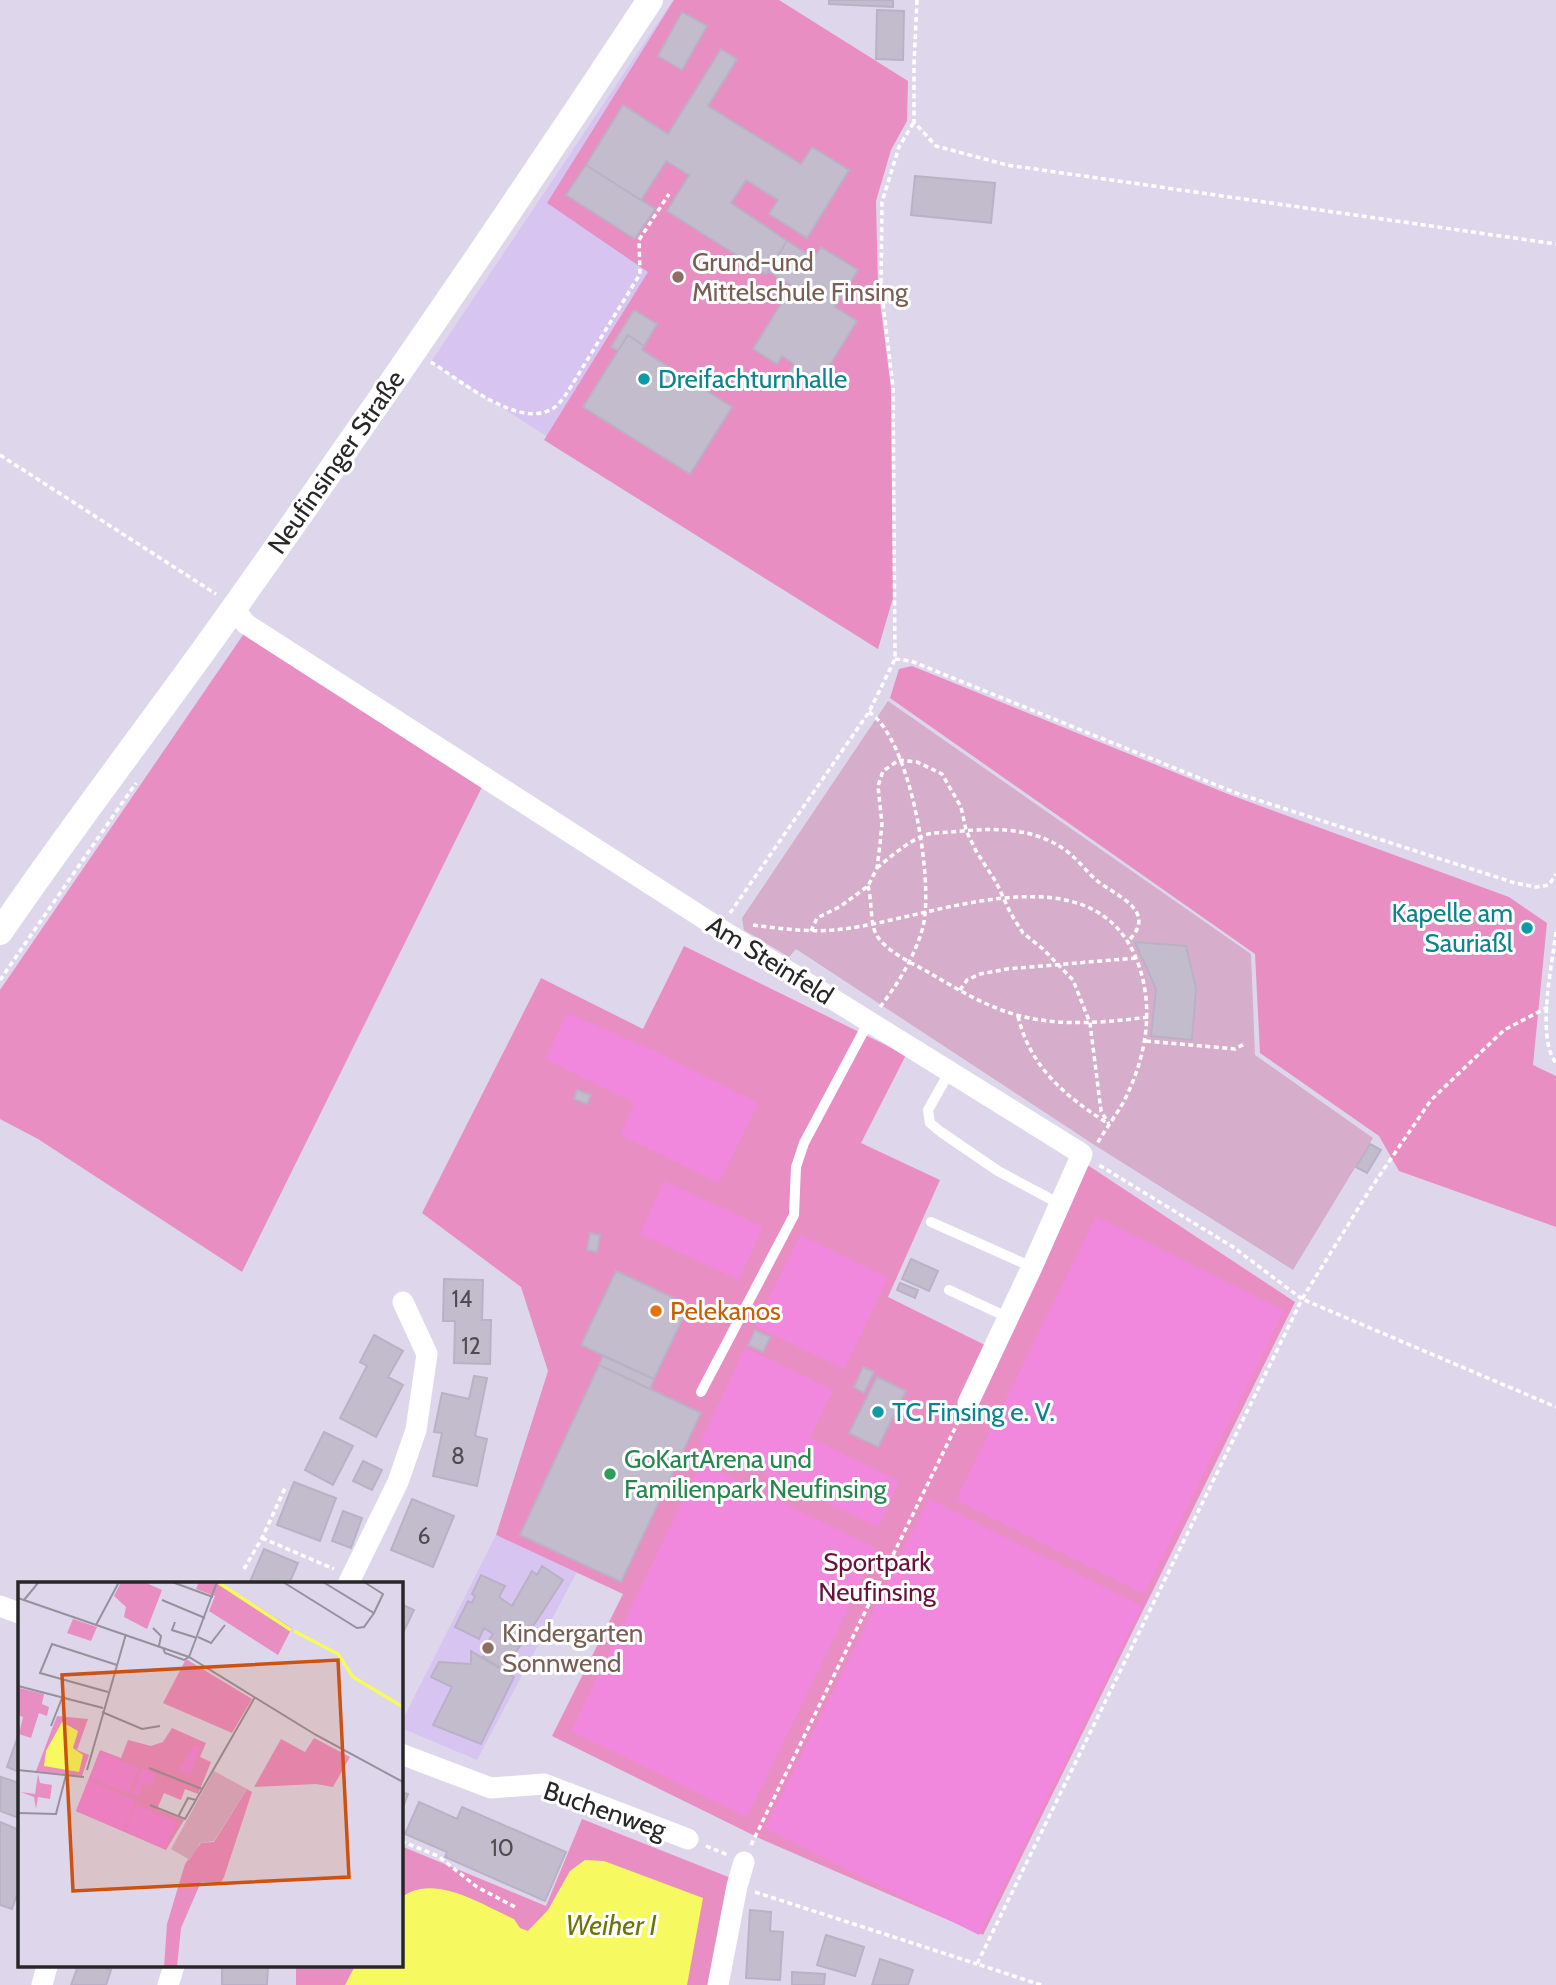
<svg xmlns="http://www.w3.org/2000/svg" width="1556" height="1985" font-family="Cabin,sans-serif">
  <rect width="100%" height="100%" fill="#ded7ec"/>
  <path fill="#d7c4f0" d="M673,0H773L863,208L878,649L431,362Z
    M496,1535L577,1572L477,1760L401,1728V1723Z"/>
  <path fill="#e88ec3" d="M674,0H779L908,81L907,121L891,150L876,201L878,286L891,388L893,598L878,649L544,440L648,272L547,203Z
    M245,632L483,785L242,1272L38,1139L0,1119V990Z
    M912,666L1228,794L1509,897L1547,923L1533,1065L1556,1076V1227L1399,1171L1379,1136L1260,1053L1255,954L890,698L899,669Z
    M684,946L906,1055L861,1143L940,1180L888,1297L999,1352L1086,1164L1295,1302L983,1935L761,1839L552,1736L623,1594L496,1535L548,1371L521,1287L422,1213L541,978L643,1029Z
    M582,1819L731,1878L711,1985H296V1966H401V1846L546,1906Z"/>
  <path fill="#d7adcc" d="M888,701L1251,954L1255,1055L1373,1138L1293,1270L1096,1146L796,949L789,957L744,930L742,918Z"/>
  <path fill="#f188de" d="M567,1013L655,1051L758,1103L719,1183L620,1135L635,1103L545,1059Z
    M664,1181L763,1227L739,1280L640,1234Z
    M1096,1217L1284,1311L1144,1594L956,1500Z
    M800,1235L888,1278L844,1369L755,1326Z
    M745,1348L833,1390L810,1438L899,1481L878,1527L700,1443Z
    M701,1463L877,1549L747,1817L571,1731Z
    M929,1499L1142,1606L979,1935L765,1828Z"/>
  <path fill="#f6f95f" d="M585,1860L604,1861L703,1898L687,1985H345L355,1966H401V1898C433,1872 482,1905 514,1919L520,1928L528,1931L548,1910L570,1871Z"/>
  <path fill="#c3bccd" stroke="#bab1c7" stroke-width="2" d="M829,0H893V7L829,4Z
    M877,10L904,11L903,60L876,59Z
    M682,12L707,26L682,70L658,56Z
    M721,49L737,59L708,106L801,164L812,147L849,170L807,238L769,214L778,200L746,180L731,203L787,241L766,274L667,211L689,175L666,161L641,200L586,165L623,105L668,134Z
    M586,165L655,209L635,239L566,195Z
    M915,176L995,183L991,223L911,215Z
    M787,241L814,258L821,247L858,270L835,307L857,321L815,389L789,373L794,364L782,356L777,364L753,349L792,286L768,271Z
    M634,310L657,324L644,346L628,335L618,351L611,347Z
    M628,335L644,346L642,350L732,407L690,474L583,407Z
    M1522,921L1535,924L1532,934L1520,931Z
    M1135,942L1186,946L1196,988L1192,1040L1151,1036L1156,989Z
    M577,1090L591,1095L587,1104L574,1099Z
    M1370,1144L1381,1150L1367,1173L1356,1167Z
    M590,1233L600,1235L597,1252L587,1250Z
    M911,1259L938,1271L929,1291L902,1279Z
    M616,1271L689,1305L654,1379L581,1345Z
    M444,1279L483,1280L482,1320H491L490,1364L454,1363L455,1321H443Z
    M900,1283L918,1290L915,1298L897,1290Z
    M755,1330L770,1337L763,1352L748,1345Z
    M374,1335L403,1351L388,1377L403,1385L376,1437L340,1418L367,1366L360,1362Z
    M603,1356L654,1379L650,1389L599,1365Z
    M599,1365L701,1413L621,1582L520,1535Z
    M863,1367L874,1372L864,1393L854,1387Z
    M474,1376L487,1378L475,1436L487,1439L477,1486L433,1476L442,1433L434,1432L442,1393L469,1399Z
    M877,1377L906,1391L878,1447L849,1433Z
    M324,1432L353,1446L333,1485L305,1470Z
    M363,1461L382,1470L372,1490L353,1481Z
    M294,1482L336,1498L320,1541L277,1525Z
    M412,1499L454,1516L433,1567L391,1550Z
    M343,1511L362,1518L351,1548L332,1541Z
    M264,1549L298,1563L289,1584H249Z
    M542,1566L563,1580L532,1628L530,1626L519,1642L522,1643L504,1670L483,1657L487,1651L483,1649L493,1634L484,1628L479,1639L455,1627L468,1601L472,1603L475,1596L472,1594L481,1575L505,1586L499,1597L512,1606L532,1571L537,1575Z
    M401,1604L414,1610L401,1637Z
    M471,1651L514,1677L481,1744L433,1725L452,1687L431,1677L439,1662L471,1664Z
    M18,1736H19V1772L7,1767Z
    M1,1777L19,1783V1818L0,1811Z
    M401,1792L408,1794L401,1813Z
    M419,1802L457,1819L462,1807L566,1852L545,1901L445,1857L447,1852L405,1834Z
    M0,1822L19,1830V1889L12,1909L0,1905Z
    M750,1910L771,1912L770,1931L783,1932L780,1980L746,1978Z
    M826,1935L864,1947L855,1976L817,1965Z
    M880,1959L913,1970L908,1985H872Z
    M78,1966H99L111,1970L106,1985H71Z
    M222,1966H268L267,1985H222Z
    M792,1972L825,1974L824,1985H792Z"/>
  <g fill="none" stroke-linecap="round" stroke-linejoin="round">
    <path stroke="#fff" stroke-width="3.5" stroke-dasharray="5 3.5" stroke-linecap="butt" d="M917,0L914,64V122L936,146L1007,165L1556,244
      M431,362C460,380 518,429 552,409C558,406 563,398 567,393L640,274L639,240L669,194
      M0,455L216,594
      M895,659L911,661L1236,793L1515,883L1536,887L1549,885L1556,874
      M869,712C911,740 934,880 923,927C915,956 898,984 880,1007
      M877,868C890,857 904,845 920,837C930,832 940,833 951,832C990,828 1032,826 1065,850C1077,858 1085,870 1096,880C1116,896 1159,911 1128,941
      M868,886C872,900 870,923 876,934C885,951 912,963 928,972C949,984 971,998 994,1007C1043,1028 1096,1024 1148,1017
      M730,913L869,712L895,659L893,387L881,287L882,202L899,147L914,122
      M753,925C782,929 814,933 843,929C931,919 1097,843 1139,966C1154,1010 1146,1057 1125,1099C1117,1115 1105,1129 1097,1144
      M811,931L817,918L841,906L868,886L877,868L880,844L882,824L878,786L883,771L899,760L917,762L942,774L961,807L966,830L976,851L996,882L1011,914L1023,933L1043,949L1073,980L1090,1023L1101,1111L1109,1124
      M1556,932C1552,966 1536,1037 1556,1063
      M0,980L136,783
      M960,990L967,980L980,974L1007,969L1136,958
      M1548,1007L1504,1030L1431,1100L1369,1191L1302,1299L1556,1407
      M1018,1016C1030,1067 1065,1096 1107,1123
      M1146,1041L1235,1049L1246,1043
      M262,1538L334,1569
      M244,1569L262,1538L286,1486
      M401,1841L438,1856L477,1887L515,1907
      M751,1845L960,1418
      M706,1846L728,1855
      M755,1892L977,1964
      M1041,1985L977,1964L1302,1299L1233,1247L1099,1165"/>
    <path stroke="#fff" stroke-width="10" d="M950,1071L928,1110L930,1123L941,1132L998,1171L1060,1204
      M931,1222L1032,1267
      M949,1290L1009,1318
      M701,1392L794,1215L796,1167L804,1143L869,1021"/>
    <path stroke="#fff" stroke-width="21" d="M234,609L246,624L728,934L1082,1154L1032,1267L968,1403
      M348,1584L398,1482L416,1430L427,1354L403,1302
      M0,1606L19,1613
      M401,1754L491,1788L544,1784L688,1839
      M42,1985L47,1966
      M168,1985L174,1966
      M718,1985L737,1886L744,1862"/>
    <path stroke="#fff" stroke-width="26" d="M0,932C75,822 157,717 234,608C376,408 515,205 650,0"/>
  </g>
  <g fill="#8d6e63" stroke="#fff" stroke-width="2.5">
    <circle cx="678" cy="277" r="7"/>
    <circle cx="488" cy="1648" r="7"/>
  </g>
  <g fill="#0f9aa8" stroke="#fff" stroke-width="2.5">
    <circle cx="644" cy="379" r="7"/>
    <circle cx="1527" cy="928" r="7"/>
    <circle cx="878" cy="1412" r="7"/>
  </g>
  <circle fill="#e8710a" stroke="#fff" stroke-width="2.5" cx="656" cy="1311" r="7"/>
  <circle fill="#2e9e5b" stroke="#fff" stroke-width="2.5" cx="610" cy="1474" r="7"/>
  <g text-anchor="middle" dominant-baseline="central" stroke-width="6" stroke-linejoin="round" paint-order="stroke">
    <g font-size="23" fill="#4e4c50">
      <text x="462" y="1299">14</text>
      <text x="471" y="1346">12</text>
      <text x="458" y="1456">8</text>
      <text x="424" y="1536">6</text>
      <text x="502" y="1848">10</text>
    </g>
    <g font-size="26" fill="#785e54" stroke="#fff" text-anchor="start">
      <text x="692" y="262">Grund-und<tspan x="692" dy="30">Mittelschule Finsing</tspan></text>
      <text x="502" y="1633">Kindergarten<tspan x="502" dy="30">Sonnwend</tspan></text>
    </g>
    <g font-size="26" fill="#0d838f" stroke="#fff" text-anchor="start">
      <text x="658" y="379">Dreifachturnhalle</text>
      <text x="1513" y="913" text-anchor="end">Kapelle am<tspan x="1513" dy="30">Sauriaßl</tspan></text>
      <text x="892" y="1412">TC Finsing e. V.</text>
    </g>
    <g font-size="26" fill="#272727" stroke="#fff">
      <text transform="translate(336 462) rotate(-55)">Neufinsinger Straße</text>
      <text transform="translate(770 960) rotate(32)">Am Steinfeld</text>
      <text transform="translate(605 1810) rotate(19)">Buchenweg</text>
    </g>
    <g font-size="26" fill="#c56008" stroke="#fff" text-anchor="start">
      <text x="670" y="1311">Pelekanos</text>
    </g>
    <g font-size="26" fill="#27864d" stroke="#fff" text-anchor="start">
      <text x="624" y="1459">GoKartArena und<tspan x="624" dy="30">Familienpark Neufinsing</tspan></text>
    </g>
    <g font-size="26" fill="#69133a" stroke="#fff">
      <text x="877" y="1562">Sportpark<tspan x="877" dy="30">Neufinsing</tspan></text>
    </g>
    <g font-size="28" font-style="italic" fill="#6b7606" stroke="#fff">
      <text x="611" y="1925">Weiher I</text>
    </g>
  </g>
  <g transform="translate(18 1582)">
    <rect width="385" height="385" fill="#ded7ec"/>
    <path d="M103,0H126L144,8L129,47L106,35L108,25L96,14ZM181,0H201L274,46L260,73L191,29L197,14L178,7ZM55,37L79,45L73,59L49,51ZM168,77L234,117L214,151L145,121ZM1,106L26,112L24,122L31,125L29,134L21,131L13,156L1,152L5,135L0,133ZM39,134L70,137L59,168L71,173L64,194L18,189ZM154,146L188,161L182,175L193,180L180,212L167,207L163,218L146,211L139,227L166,238L148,268L58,229L82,168L103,176L110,158L133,164L145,160ZM296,156L332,175L315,205L298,202L236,205L263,157L287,170ZM20,192L22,201L34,203L32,217L20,215L18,227L16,215L3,210L17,212ZM229,207L234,210L206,295L203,300H183L163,346L159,385H146L149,342L167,282L183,261L196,260Z" fill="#e88ec3"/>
    <path d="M196,189L229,207L196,259L182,261L172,278L153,267Z" fill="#d7adcc"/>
    <path d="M177,162L183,165L172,192L160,187ZM83,170L121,186L111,212L72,196ZM124,186L138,192L133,204L126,202L120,214L114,212ZM71,198L118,219L105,249L58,229ZM118,222L159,240L147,267L106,249Z" fill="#f188de"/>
    <path d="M44,140L60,149L55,166L65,173L61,190L26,184L28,169Z" fill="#f6f95f"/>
    <path fill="none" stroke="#f6f95f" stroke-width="3.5" d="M201,1L273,48M276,49L320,72L335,95L385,125"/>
    <path fill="none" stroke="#95919d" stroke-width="2" d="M154,0L195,15M265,0L339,46L346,45L356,31M305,0L356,31L365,12L346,0M0,16L171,75L298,153L385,200M6,18L20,1M144,18L187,36M157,40L154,48L179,56M78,43L101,0M135,46L143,54L141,64M180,55L193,61L207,43M145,66L147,71L166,78L171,75M171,75L199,0M0,104L85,126M90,110L22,91L34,62L99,83M84,130L124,147L142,144M33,144L44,116M131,186L184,207M0,188L66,195M69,188L108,52M132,223L167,237L237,115M0,231L38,232L48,193M160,235L170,216L178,218"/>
    <path fill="#cb5210" fill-opacity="0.15" stroke="#cb5210" stroke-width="3.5" d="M320,78L331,295L55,309L44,93Z"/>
    <rect width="385" height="385" fill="none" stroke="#272727" stroke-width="3.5"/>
  </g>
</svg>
